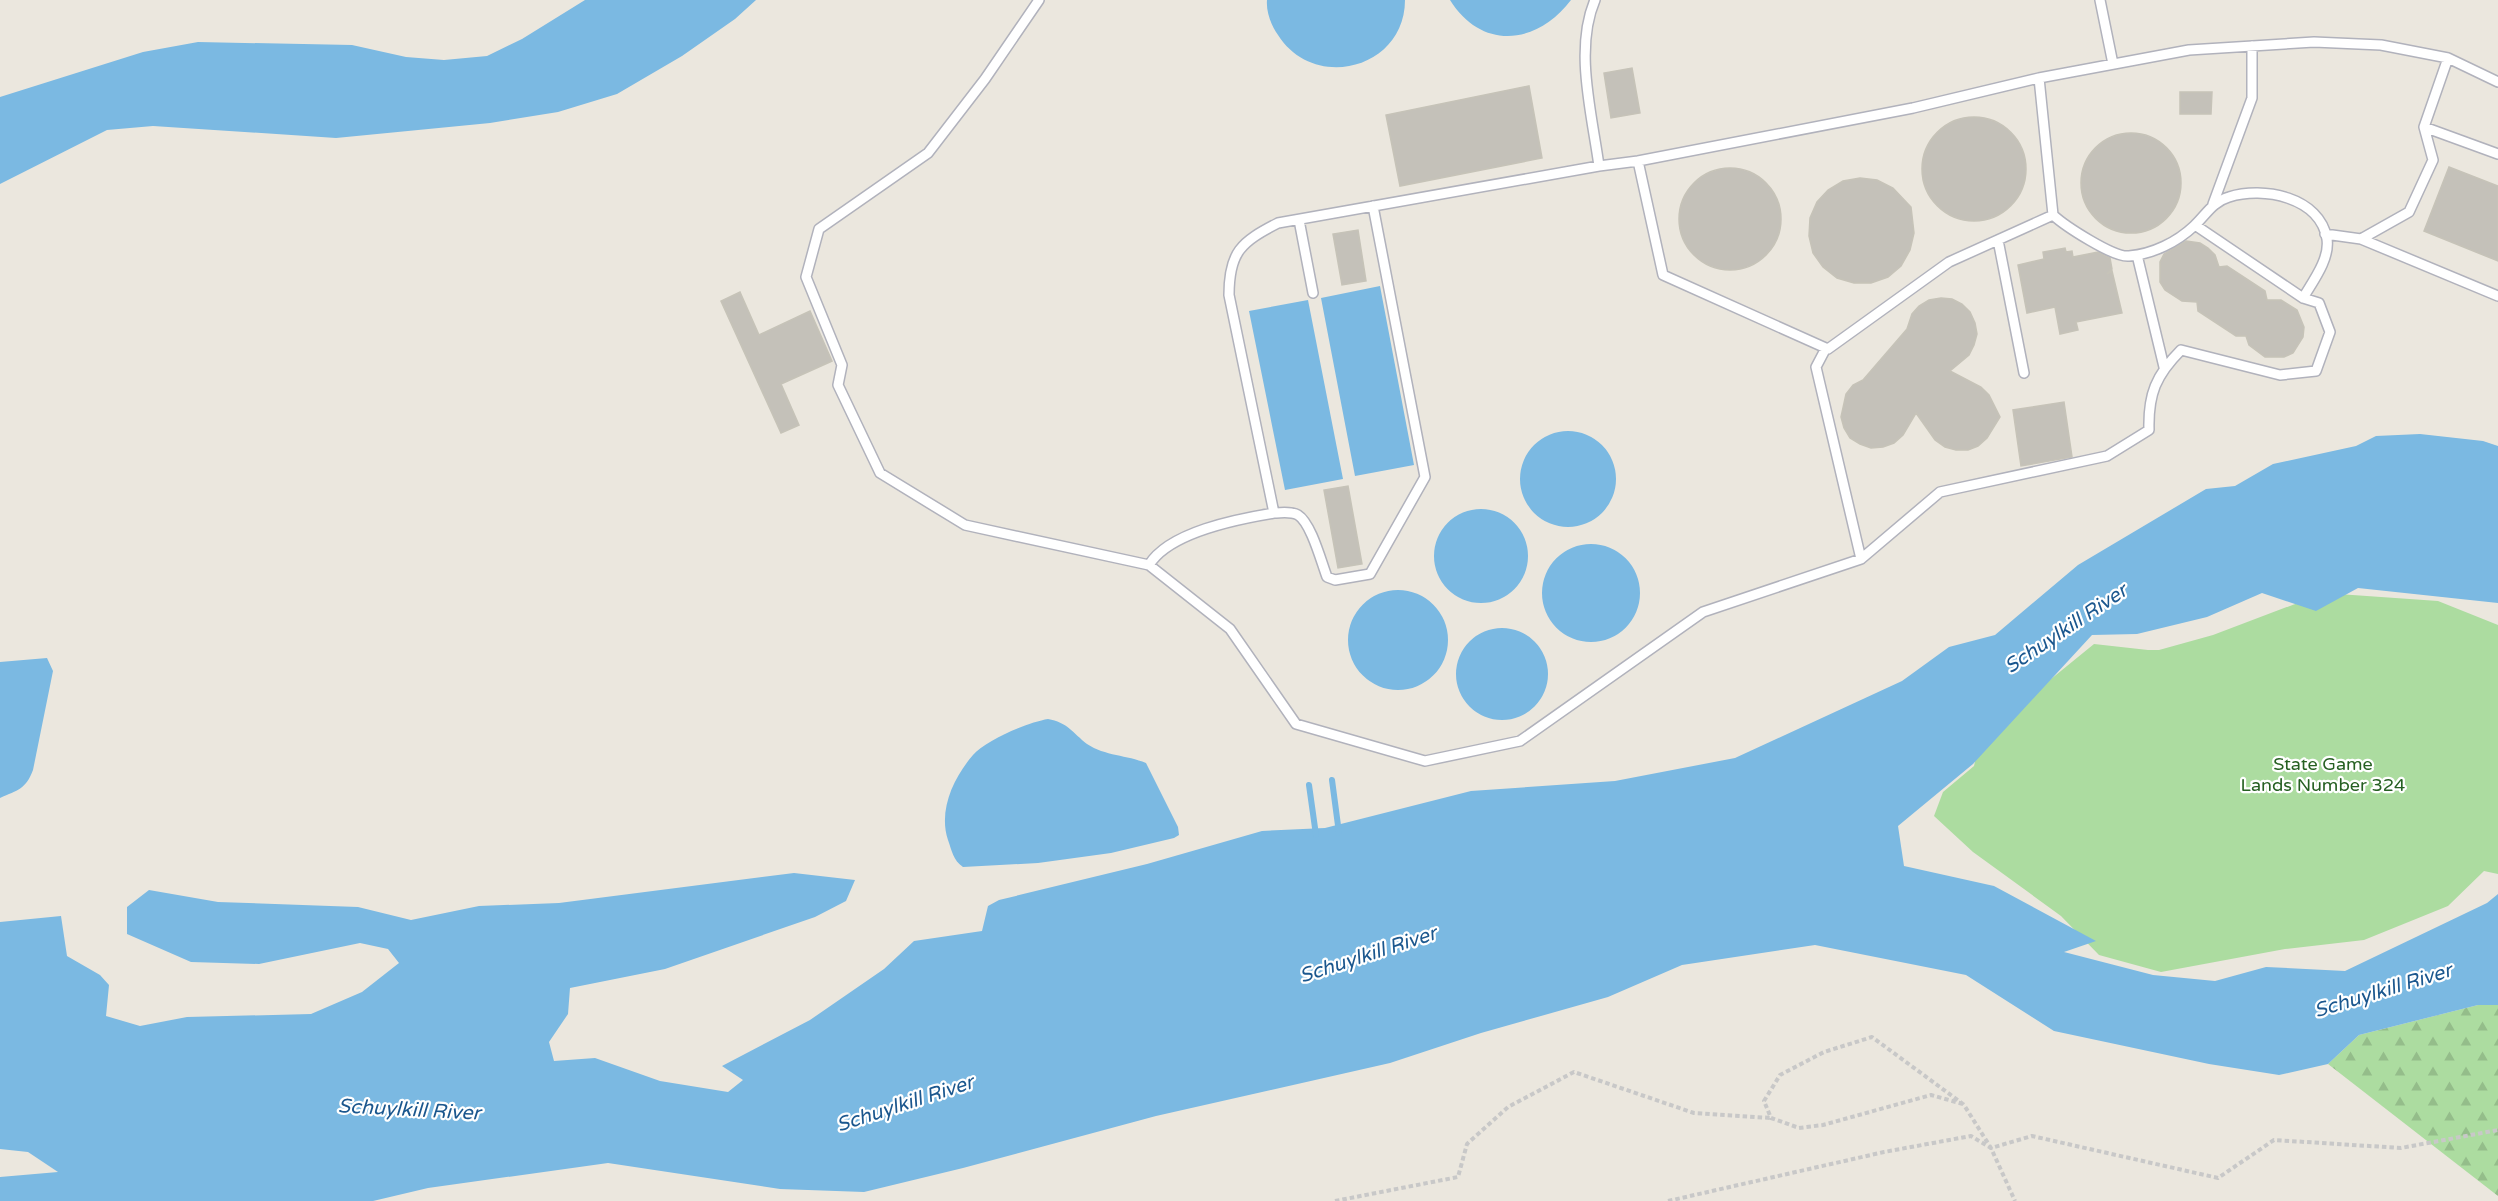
<svg xmlns="http://www.w3.org/2000/svg" width="2498" height="1201" font-family="'Varela Round',sans-serif">
  <defs>
    <pattern id="forest-firs" width="22" height="20" patternUnits="userSpaceOnUse" patternTransform="scale(1.5)"><rect width="22" height="20" fill="#acdca0"/><path d="M5 1l3.5 6h-7zM16 11l3.5 6h-7z" fill="#94bd8a"/></pattern>
  </defs>
  <rect width="100%" height="100%" fill="#ebe7de"/>
  <path fill="url(#forest-firs)" d="M2478,1005H2498V1196L2328,1064L2359,1035Z"/>
  <path fill="#acdca0" d="M2324,593L2438,601L2498,625V874L2484,871L2448,906L2364,940L2285,949L2161,972L2099,955L2061,916L1973,852L1934,816L1943,792L1974,766L1981,736L2094,644L2148,650H2159L2213,635Z"/>
  <path fill="#7bb9e2" d="M585,0H756L735,19L682,56L617,94L558,112L490,123L336,138L153,126L107,130L0,184V97L143,52L198,42L352,45L406,57L444,60L487,56L522,39Z
    M1267,0H1405C1405,69 1314,92 1278,35C1271,25 1266,12 1267,0Z
    M1450,0H1571C1537,45 1482,51 1450,0Z
    M1380,286L1414,465L1355,476L1321,298Z
    M1308,300L1343,479L1285,490L1249,311Z
    M1520 479a48 48 0 1 1 96 0a48 48 0 1 1-96 0Z
    M2420,434L2483,441L2498,446V603L2358,588L2316,611L2262,593L2207,617L2137,634L2092,635L1973,764L1898,826L1904,866L1994,886L2096,941L2064,952L2153,975L2215,981L2266,967L2345,971L2487,903L2498,894V1005H2478L2359,1035L2328,1064L2279,1075L2209,1064L2054,1031L1966,975L1815,945L1682,965L1608,997L1481,1033L1390,1063L1156,1116L963,1168L864,1192L780,1189L608,1163L428,1188L373,1201H0V1177L58,1172L28,1152L0,1149V922L61,916L67,956L100,975L109,985L106,1016L140,1026L187,1017L311,1014L362,992L399,963L388,949L360,943L259,964L191,962L127,934V907L149,890L218,902L358,907L411,920L479,906L559,903L794,873L855,880L846,901L815,917L665,969L570,988L568,1014L549,1042L554,1061L595,1058L660,1081L728,1092L743,1080L722,1066L810,1020L884,969L914,941L982,931L988,906L999,900L1147,864L1262,831L1325,828L1471,791L1615,781L1735,758L1902,681L1949,647L1995,635L2078,565L2206,489L2235,486L2273,464L2356,446L2376,436Z
    M1434 556a47 47 0 1 1 94 0a47 47 0 1 1-94 0Z
    M1542 593a49 49 0 1 1 98 0a49 49 0 1 1-98 0Z
    M1348 640a50 50 0 1 1 100 0a50 50 0 1 1-100 0Z
    M1456 674a46 46 0 1 1 92 0a46 46 0 1 1-92 0Z
    M47,658L53,671L33,770C26,789 18,790 0,798V662Z
    M1048,719C1067,722 1073,733 1087,744C1105,756 1127,755 1146,763L1178,827L1179,835L1174,838L1111,853L1038,863L963,867C953,860 952,851 948,840C938,810 954,777 973,755C986,740 1029,722 1048,719Z"/>
  <g fill="none" stroke-linecap="round" stroke-linejoin="round">
    <path stroke="#7bb9e2" stroke-width="6" d="M1332,780L1339,833
      M1309,785L1316,835"/>
  </g>
  <path fill="#c4c1b9" stroke="#c6c3b8" stroke-width="1.5" d="M1632,68L1640,113L1611,118L1604,73Z
    M1529,86L1542,158L1400,186L1386,115Z
    M2180,92H2212L2211,114H2180Z
    M1922 169a52 52 0 1 1 104 0a52 52 0 1 1-104 0Z
    M2081 183a50 50 0 1 1 100 0a50 50 0 1 1-100 0Z
    M2449,167L2498,186V261L2424,231Z
    M1679 219a51 51 0 1 1 102 0a51 51 0 1 1-102 0Z
    M1860,178L1877,180L1893,188L1911,207L1914,233L1910,250L1901,266L1888,277L1871,283H1854L1837,278L1823,267L1813,253L1809,236L1810,218L1817,202L1828,190L1843,181Z
    M1358,230L1366,281L1342,285L1333,234Z
    M2186,241L2200,243L2208,248L2215,255L2219,267L2227,266L2265,291L2267,300H2281L2297,310L2304,327L2303,337L2293,353L2284,357H2265L2249,345L2246,336H2236L2198,311L2197,302L2182,301L2165,290L2160,282V262L2164,254Z
    M2065,248L2066,252L2072,251L2073,257L2098,252L2110,258L2112,269L2107,274L2112,271L2122,313L2076,322L2078,330L2060,334L2055,307L2027,313L2018,265L2044,259L2043,252Z
    M740,292L759,335L810,311L832,361L781,384L799,425L781,433L721,301Z
    M1941,298L1952,299L1962,304L1970,312L1975,323L1977,334L1974,345L1969,355L1950,371L1981,387L1989,395L2000,417L1987,438L1978,446L1968,450H1956L1945,447L1935,440L1916,413L1903,435L1894,443L1883,447L1871,448L1860,444L1850,438L1844,428L1841,417L1846,394L1853,385L1863,380L1907,329L1912,314L1919,306L1929,300Z
    M2064,402L2072,457L2021,466L2013,410Z
    M1348,486L1362,564L1338,568L1324,490Z"/>
  <g fill="none" stroke-linecap="round" stroke-linejoin="round">
    <defs>
      <path id="lane" d="M1039,0L985,79L928,153L819,229L806,277L842,365L838,385L880,473L965,525L1149,565L1230,629L1296,724L1425,761L1520,741L1703,612L1861,559L1940,492L2107,456L2149,430C2148,394 2156,375 2181,350L2280,375L2316,371L2330,332L2319,303L2303,298L2195,225
        M1595,0C1574,49 1592,114 1599,166
        M2100,0L2113,64
        M2424,127L2498,154
        M1638,161L1663,275L1828,349L1949,262L2053,215L2039,78
        M2213,204L2252,98V46
        M2053,215C2065,226 2114,258 2129,256C2153,254 2177,242 2194,226C2206,215 2212,202 2229,197C2263,186 2320,197 2327,239C2330,259 2313,281 2303,298
        M1299,220L1313,293
        M2325,234L2361,239L2409,212L2433,160L2424,127L2448,58
        M2361,239L2498,296
        M1998,240L2024,373
        M2137,255L2164,367
        M1826,348L1816,367L1861,559
        M1274,513C1282,513 1290,511 1298,515C1311,523 1321,561 1327,577L1335,580L1370,574L1425,477L1373,206
        M1149,565C1169,532 1237,519 1274,513L1229,295C1229,252 1241,242 1278,223L1599,166L1638,161L1913,108L2039,78L2189,50L2314,42L2381,45L2448,58L2498,82"/>
    </defs>
    <use href="#lane" stroke="#b1b2bc" stroke-width="12"/>
    <path stroke="#c8c8c8" stroke-width="4" stroke-dasharray="4.5 3" stroke-linecap="butt" d="M1963,1104L1931,1095L1823,1125L1799,1128L1771,1118L1764,1101L1780,1075L1824,1052L1872,1037L1963,1104L1964,1105L1991,1148L2032,1136L2218,1178L2274,1140L2401,1148L2498,1130
      M1335,1201L1458,1177L1467,1144L1508,1107L1574,1072L1694,1113L1771,1118
      M1668,1201L1884,1152L1971,1136L1991,1148L2015,1201"/>
    <use href="#lane" stroke="#fff" stroke-width="9"/>
  </g>
  <g text-anchor="middle" dominant-baseline="central" stroke-width="4.5" stroke-linejoin="round" paint-order="stroke">
    <g font-size="18" fill="#266022" stroke="#fff">
      <text x="2323" y="764">State Game<tspan x="2323" dy="21">Lands Number 324</tspan></text>
    </g>
    <g font-size="20" font-style="italic" fill="#1b578e" stroke="#fff">
      <text transform="translate(2066 629) rotate(-34)">Schuylkill River</text>
      <text transform="translate(1368 955) rotate(-18)">Schuylkill River</text>
      <text transform="translate(2383 991) rotate(-17)">Schuylkill River</text>
      <text transform="translate(905 1104) rotate(-18)">Schuylkill River</text>
      <text transform="translate(409 1110) rotate(3)">Schuylkill River</text>
    </g>
  </g>
</svg>
